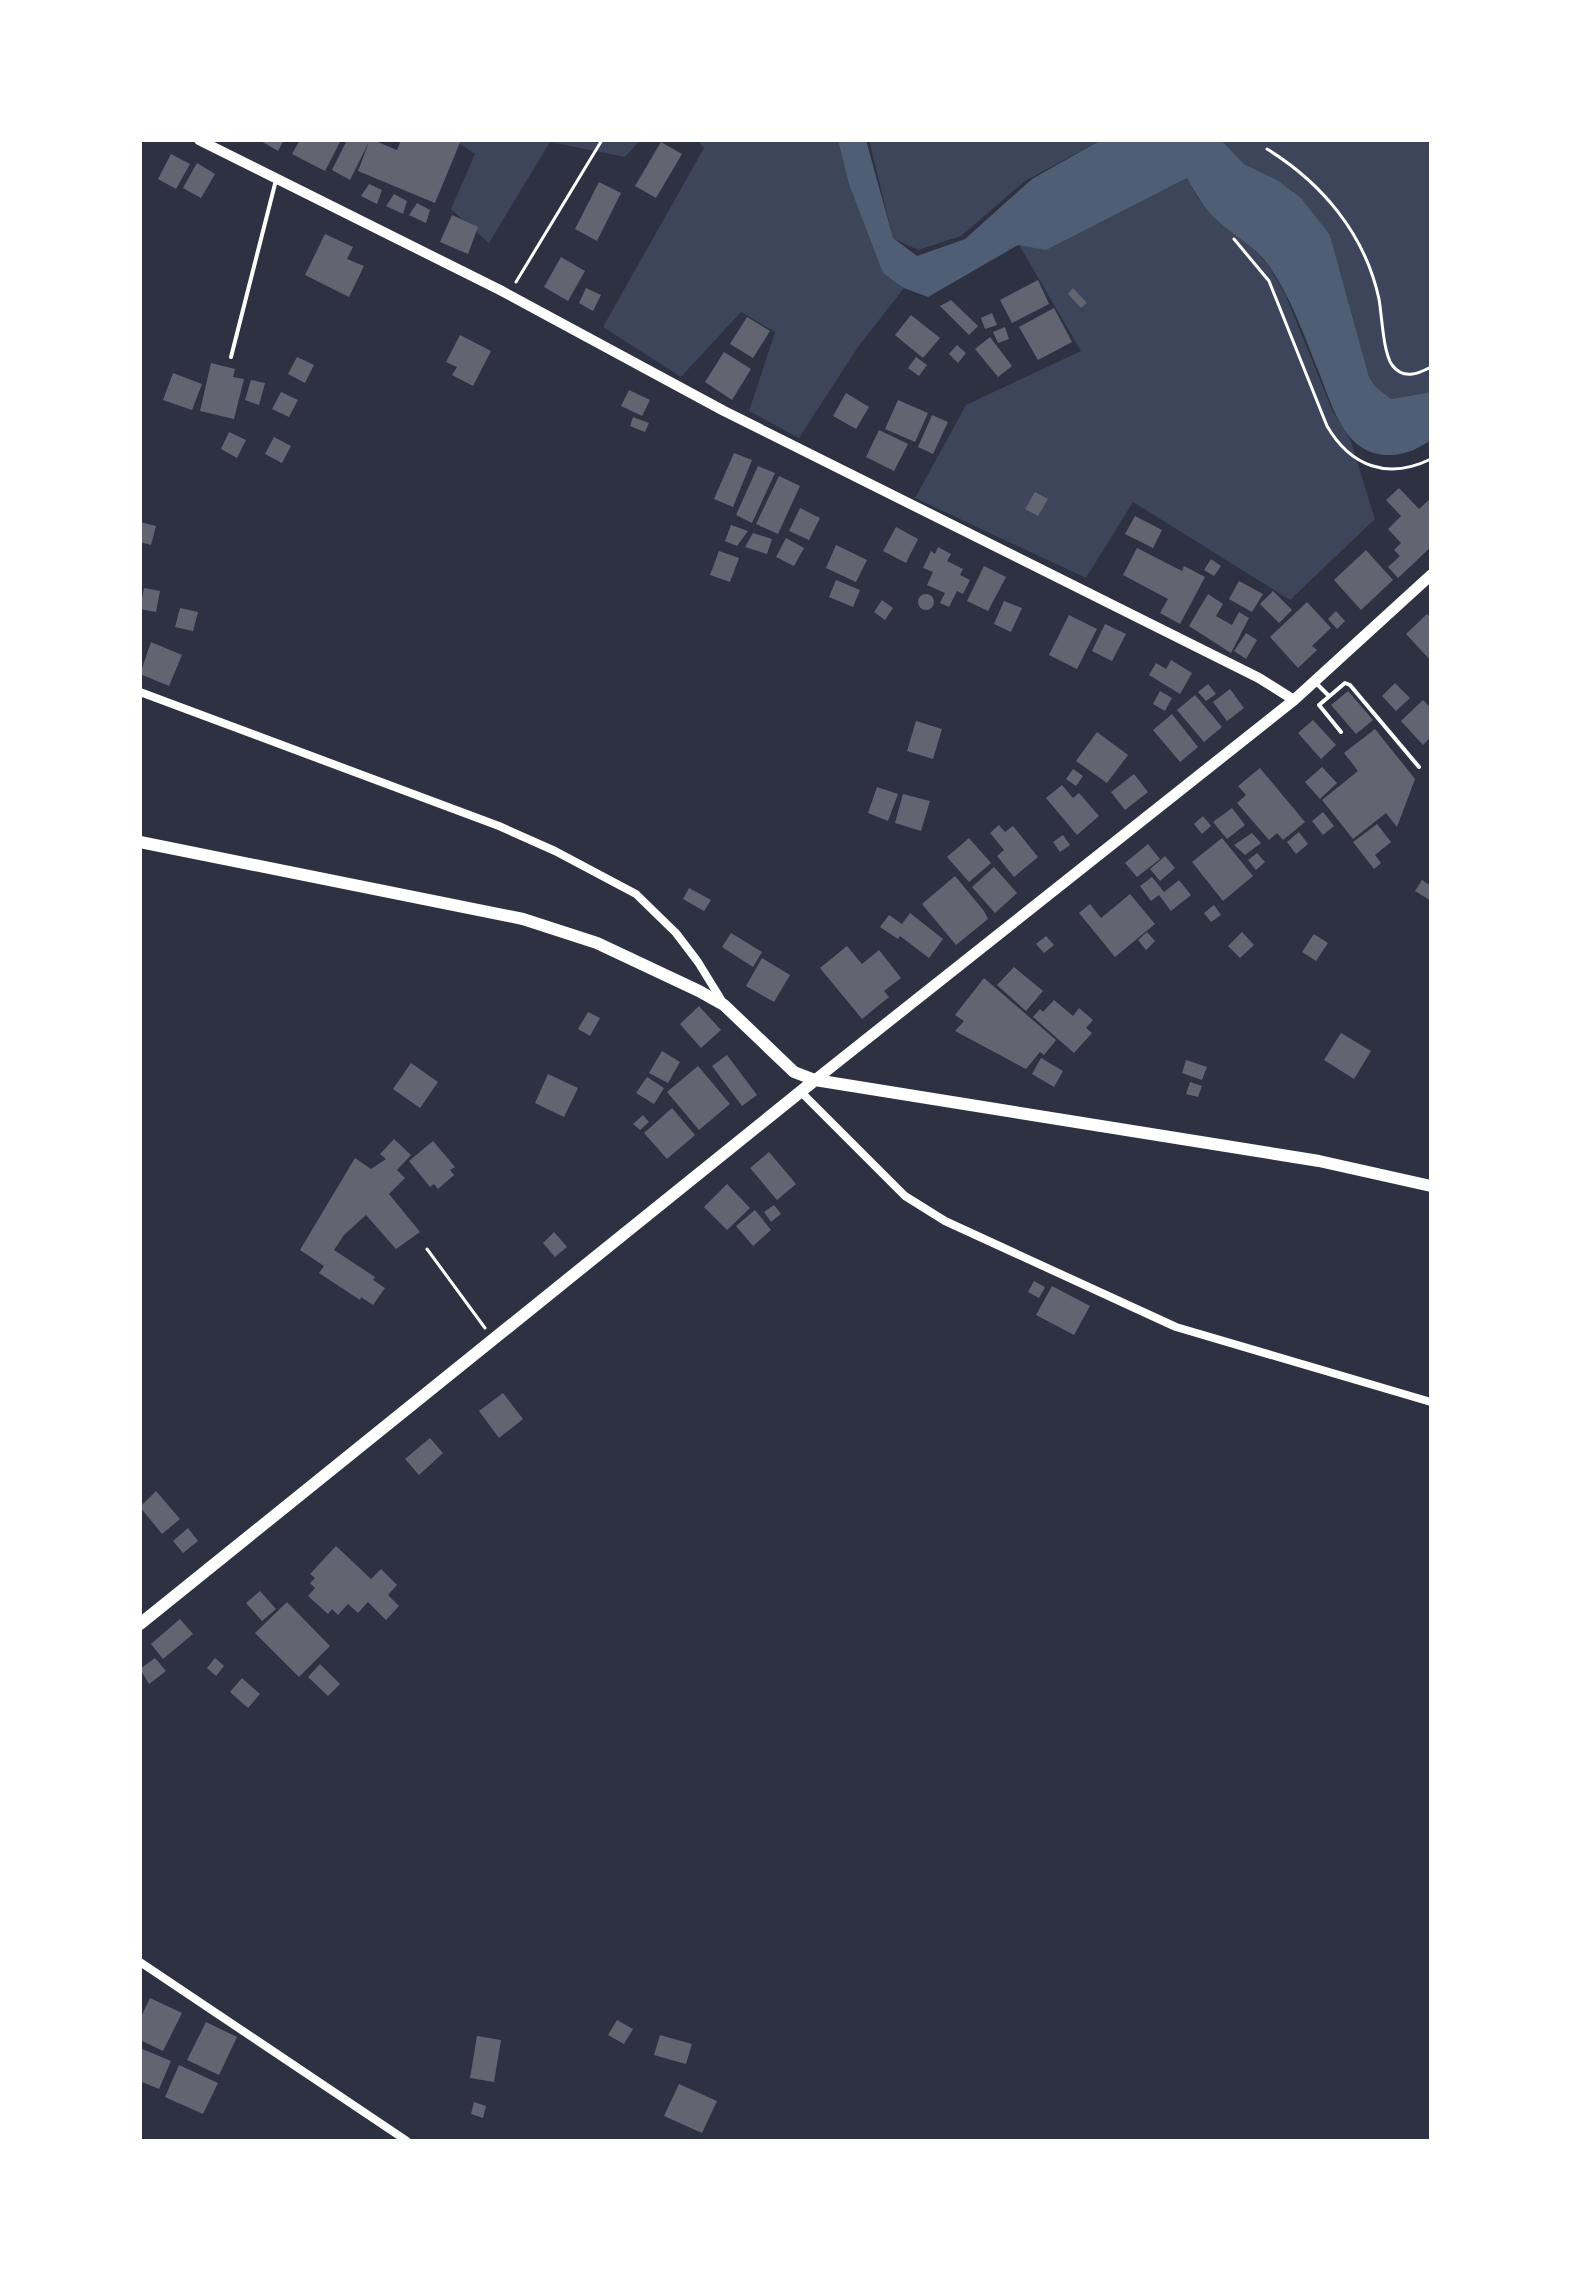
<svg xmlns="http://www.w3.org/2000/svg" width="1571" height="2281" font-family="Lora,serif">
  <rect width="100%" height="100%" fill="#2d3142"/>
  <path fill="#3c4559" d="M454,140H640L625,157L550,142L489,243L451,209L475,154Z
    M697,140H838L849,184L904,288L858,347L799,438L749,411L775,332L741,312L681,377L603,327L704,148Z
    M869,140H1101L1025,181L961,236L918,250L893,238Z
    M1221,140H1431V392L1391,399L1375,386L1369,377L1330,235L1277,180L1244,164Z
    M1187,178L1198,198L1218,221L1249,244L1268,265L1286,296L1333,412L1350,439L1375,519L1290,600L1133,502L1086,578L915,498L966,405L1081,351L1019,245L1046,249Z"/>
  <path fill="#4f5d75" d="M838,140H866L893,238L917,256L965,239L1032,179L1101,140H1221L1244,164L1277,180L1301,198L1330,235L1369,377L1375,386L1391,399L1431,392V440C1419,448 1407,454 1392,455C1342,457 1332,402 1316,365C1303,332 1290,296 1269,266C1256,247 1236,237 1219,222C1205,210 1196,194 1187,178L1046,250L1018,245L928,297L904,288L883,273L849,184Z"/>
  <path fill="#626471" d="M259,140H284L278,151Z
    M300,140H341L325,171L292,154Z
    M347,140H373L397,150L401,140H461L435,203L358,171L369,142L350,180L332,170Z
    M661,142L682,154L656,198L635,186Z
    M171,154L190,164L176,189L158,179Z
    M197,163L215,174L201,198L183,188Z
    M599,182L621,193L597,241L575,229Z
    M369,184L382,190L377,204L361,196Z
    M394,194L407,201L403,214L386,206Z
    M417,203L430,210L426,223L409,215Z
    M452,215L478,227L468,254L440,242Z
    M325,234L353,247L347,259L364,266L349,297L305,275Z
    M561,257L585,271L568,301L544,287Z
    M1038,280L1049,304L1012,323L1000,300Z
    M586,288L601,295L593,311L579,303Z
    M1073,288L1087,303L1081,308L1068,294Z
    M951,300L978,326L969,335L940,306Z
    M1054,308L1072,342L1038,360L1019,327Z
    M992,313L997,325L985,329L981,318Z
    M911,315L940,338L923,358L895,335Z
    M747,317L770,331L753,358L730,344Z
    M1005,327L1009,339L998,343L993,332Z
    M460,335L491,351L473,386L452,375L457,367L446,362Z
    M990,337L1012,366L998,377L975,349Z
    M957,345L966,353L958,363L949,354Z
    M724,352L751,369L732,400L705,382Z
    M297,357L314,365L305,383L288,374Z
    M916,357L927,365L919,376L908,368Z
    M211,363L235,369L233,377L244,379L234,419L200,411Z
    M173,373L202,384L192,410L163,400Z
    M251,380L265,383L259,405L245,400Z
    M629,390L650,400L642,416L621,406Z
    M281,392L298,400L289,417L272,409Z
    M846,393L869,407L856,429L833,416Z
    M898,400L928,413L915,442L885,429Z
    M932,415L948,422L933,454L918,447Z
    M633,417L649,423L645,432L630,426Z
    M879,430L908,444L894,471L866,457Z
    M229,432L246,440L237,458L221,449Z
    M274,437L291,446L282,463L265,454Z
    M734,453L752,460L733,507L714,499Z
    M758,466L775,473L752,523L736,515Z
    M779,476L800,486L778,534L756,524Z
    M1399,488L1419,509L1431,498V547L1398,578L1388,567L1400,556L1394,550L1401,543L1388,529L1401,516L1386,500Z
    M1035,492L1048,499L1038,516L1025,509Z
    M800,508L820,518L809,540L789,531Z
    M1135,516L1162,530L1153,548L1125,534Z
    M140,522L156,526L151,545L140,542Z
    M731,525L748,531L737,546L725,541Z
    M896,527L918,539L906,563L883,551Z
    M753,533L772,539L767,554L745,547Z
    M786,538L804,548L794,566L776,557Z
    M836,545L867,560L856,582L826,568Z
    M938,547L951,554L947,561L963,569L960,575L970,580L963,594L957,591L949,607L940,603L945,593L927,585L933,572L923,568L931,551L935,554Z
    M1137,548L1182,571L1184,566L1205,577L1180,624L1160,613L1168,599L1123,575Z
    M1366,550L1393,580L1361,610L1334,580Z
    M719,551L739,558L730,582L710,575Z
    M1211,559L1221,566L1214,576L1204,570Z
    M984,566L1006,577L988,611L967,601Z
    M836,580L860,590L853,607L829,597Z
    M1239,581L1263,594L1252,612L1229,599Z
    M144,588L160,591L156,612L140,609Z
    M1273,591L1292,610L1279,623L1260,604Z
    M918 602a8 8 0 1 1 16 0a8 8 0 1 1-16 0Z
    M1208,594L1223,604L1216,616L1232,625L1239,612L1249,618L1231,653L1189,626Z
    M882,600L893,608L885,620L874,612Z
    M1004,601L1022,608L1011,632L994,624Z
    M1307,602L1331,628L1312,646L1317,650L1298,668L1270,637Z
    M180,608L198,612L193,631L175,627Z
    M1336,611L1345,621L1337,629L1328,619Z
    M1427,614L1431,618V661L1406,634Z
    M1069,615L1097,629L1077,669L1049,655Z
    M1105,624L1126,634L1112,661L1092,651Z
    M1246,633L1257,640L1246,659L1234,651Z
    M151,642L182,655L169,686L140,674Z
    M1171,660L1192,673L1180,694L1149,675L1156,663L1166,669Z
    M1395,683L1410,698L1396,711L1382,696Z
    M1208,684L1216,694L1206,701L1198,692Z
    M1230,689L1244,708L1227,721L1213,702Z
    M1160,691L1172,698L1165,711L1153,704Z
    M1348,691L1373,720L1356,734L1331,705Z
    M1195,695L1222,727L1204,742L1177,710Z
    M1423,700L1431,708V737L1423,745L1401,721Z
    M1172,714L1198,747L1180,762L1153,730Z
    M1313,720L1336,745L1321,759L1298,733Z
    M916,721L942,729L933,759L907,751Z
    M1375,729L1415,779L1397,827L1386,813L1353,839L1322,800L1358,771L1344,753Z
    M1097,732L1128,755L1107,783L1076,761Z
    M1322,767L1337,783L1320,799L1305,782Z
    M1260,768L1305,822L1283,840L1277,833L1269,840L1237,803L1246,795L1238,786Z
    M1073,769L1083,776L1076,786L1066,779Z
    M1134,774L1148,792L1125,810L1111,792Z
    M1062,785L1073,798L1079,793L1099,816L1077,835L1046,798Z
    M877,787L898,794L888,821L868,813Z
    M903,794L930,801L921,831L895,823Z
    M1232,808L1245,825L1227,839L1213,822Z
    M1323,812L1334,826L1323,835L1312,821Z
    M1203,816L1211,826L1202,834L1194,824Z
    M1377,824L1391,842L1375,855L1381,863L1374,869L1353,842Z
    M999,825L1005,832L1013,826L1038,857L1014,877L997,856L1004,850L990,833Z
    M1299,832L1308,844L1296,854L1287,842Z
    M1252,833L1261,843L1245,855L1234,845Z
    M1063,835L1070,845L1060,852L1053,842Z
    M969,838L991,863L969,882L947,857Z
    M1222,838L1253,876L1223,901L1192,862Z
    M1148,844L1160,859L1137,877L1125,863Z
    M1257,853L1265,862L1256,870L1248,860Z
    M1165,856L1175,868L1160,881L1150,869Z
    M994,867L1017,893L995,913L972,887Z
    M955,876L984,911L988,919L956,945L922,904Z
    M1152,877L1164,892L1179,880L1191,895L1171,911L1159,895L1151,901L1140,886Z
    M1422,880L1431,886V901L1415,891Z
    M689,888L711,900L704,911L683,899Z
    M1130,894L1155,924L1115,957L1079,913L1090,904L1101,918Z
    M1214,905L1221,915L1211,922L1204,913Z
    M910,913L943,939L929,958L900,936L898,939L880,927L889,915L902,924Z
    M1147,932L1155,941L1146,950L1138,940Z
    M1242,932L1254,945L1240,958L1228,946Z
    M731,933L762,952L753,967L722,947Z
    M1314,934L1328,943L1316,961L1302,952Z
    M1046,936L1054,945L1044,953L1036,944Z
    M847,946L862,964L879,950L901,978L884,991L889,997L862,1019L820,968Z
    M762,958L790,975L774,1002L746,986Z
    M1014,967L1043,991L1026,1011L997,985Z
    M984,978L1056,1040L1044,1055L1040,1052L1026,1069L955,1031L964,1021L955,1015Z
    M1054,1000L1073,1016L1079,1008L1093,1020L1086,1028L1092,1033L1074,1053L1033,1017L1040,1009L1043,1012Z
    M699,1006L721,1030L701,1048L680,1024Z
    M588,1012L600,1018L590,1036L578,1029Z
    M1341,1033L1371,1051L1354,1079L1324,1060Z
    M662,1051L680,1062L668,1083L649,1073Z
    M727,1055L757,1095L742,1106L712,1066Z
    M1041,1058L1063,1071L1054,1087L1032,1074Z
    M1186,1060L1207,1067L1202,1080L1182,1073Z
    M411,1063L438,1082L420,1108L393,1089Z
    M698,1066L730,1104L699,1130L667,1092Z
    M548,1074L578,1088L564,1117L535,1103Z
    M647,1077L664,1088L654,1104L636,1093Z
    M1190,1082L1202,1086L1198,1097L1186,1094Z
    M672,1108L695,1135L667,1159L644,1133Z
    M643,1115L649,1122L640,1130L633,1124Z
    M394,1139L411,1155L397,1170L405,1178L389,1194L420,1232L396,1249L366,1215L344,1235L334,1250L375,1277L373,1280L385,1288L373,1305L361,1297L360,1300L319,1273L324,1266L300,1250L355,1158L371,1169L386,1159L380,1154Z
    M433,1141L455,1167L450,1170L454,1175L438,1189L434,1184L430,1187L409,1161Z
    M769,1152L796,1184L777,1200L750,1168Z
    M727,1184L750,1208L727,1230L704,1207Z
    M774,1205L781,1214L771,1222L764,1212Z
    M755,1210L771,1230L753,1246L736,1226Z
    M554,1232L567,1247L555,1257L543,1243Z
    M1034,1281L1045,1287L1039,1298L1028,1292Z
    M1052,1286L1090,1306L1074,1335L1036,1315Z
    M503,1393L523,1419L499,1438L479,1411Z
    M430,1438L443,1453L419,1475L405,1459Z
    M156,1491L180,1519L162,1534L140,1507Z
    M188,1528L198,1541L183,1553L173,1541Z
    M336,1546L371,1579L381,1569L397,1585L388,1595L399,1606L386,1620L368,1602L358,1613L348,1604L338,1615L332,1609L328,1614L308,1596L315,1588L310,1583L315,1578L310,1574Z
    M260,1591L276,1609L262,1621L246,1603Z
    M287,1602L330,1646L299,1677L255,1633Z
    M180,1619L193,1634L163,1659L151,1644Z
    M155,1658L166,1671L149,1684L140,1669Z
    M215,1658L224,1666L216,1676L207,1668Z
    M320,1664L340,1684L328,1696L308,1677Z
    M242,1678L260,1694L248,1708L230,1692Z
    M150,1998L182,2013L163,2051L140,2040V2019Z
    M617,2020L633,2029L624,2044L608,2035Z
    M206,2022L237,2037L219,2075L187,2060Z
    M660,2035L692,2044L686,2064L654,2055Z
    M477,2036L501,2040L494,2082L470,2078Z
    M140,2048L171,2061L159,2089L140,2081Z
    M179,2065L218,2083L203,2114L165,2097Z
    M679,2084L717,2101L702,2133L664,2116Z
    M474,2102L486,2106L483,2118L471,2114Z"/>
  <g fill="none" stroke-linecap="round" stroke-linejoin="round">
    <path stroke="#fff" stroke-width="3" d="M1267,149C1322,183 1365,234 1379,299C1382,316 1383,352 1392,365C1403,380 1418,374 1431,367
      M1234,239L1269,281L1327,426C1351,467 1388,480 1431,459
      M516,282L602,140
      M427,1249L485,1328"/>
    <path stroke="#fff" stroke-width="4" d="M231,357L276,180
      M1316,683L1329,696
      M1341,732L1319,705L1345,683L1350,685L1419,767"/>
    <path stroke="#fff" stroke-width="8" d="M140,692L499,826L555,851L636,894L676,933L698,962L722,1001
      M801,1092L905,1196L945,1221L1176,1327L1431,1402
      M140,1962L407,2141"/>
    <path stroke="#fff" stroke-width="10" d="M199,140L500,290L724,411L1259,678L1294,700"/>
    <path stroke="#fff" stroke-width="11" d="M815,1080L1294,700L1431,575"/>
    <path stroke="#fff" stroke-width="12" d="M140,842L523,919L597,943L699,991L724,1005L794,1072L815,1080L1319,1161L1431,1186
      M140,1624L815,1080"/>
  </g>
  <rect width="1571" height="2281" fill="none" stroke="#ffffff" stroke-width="284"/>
</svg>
